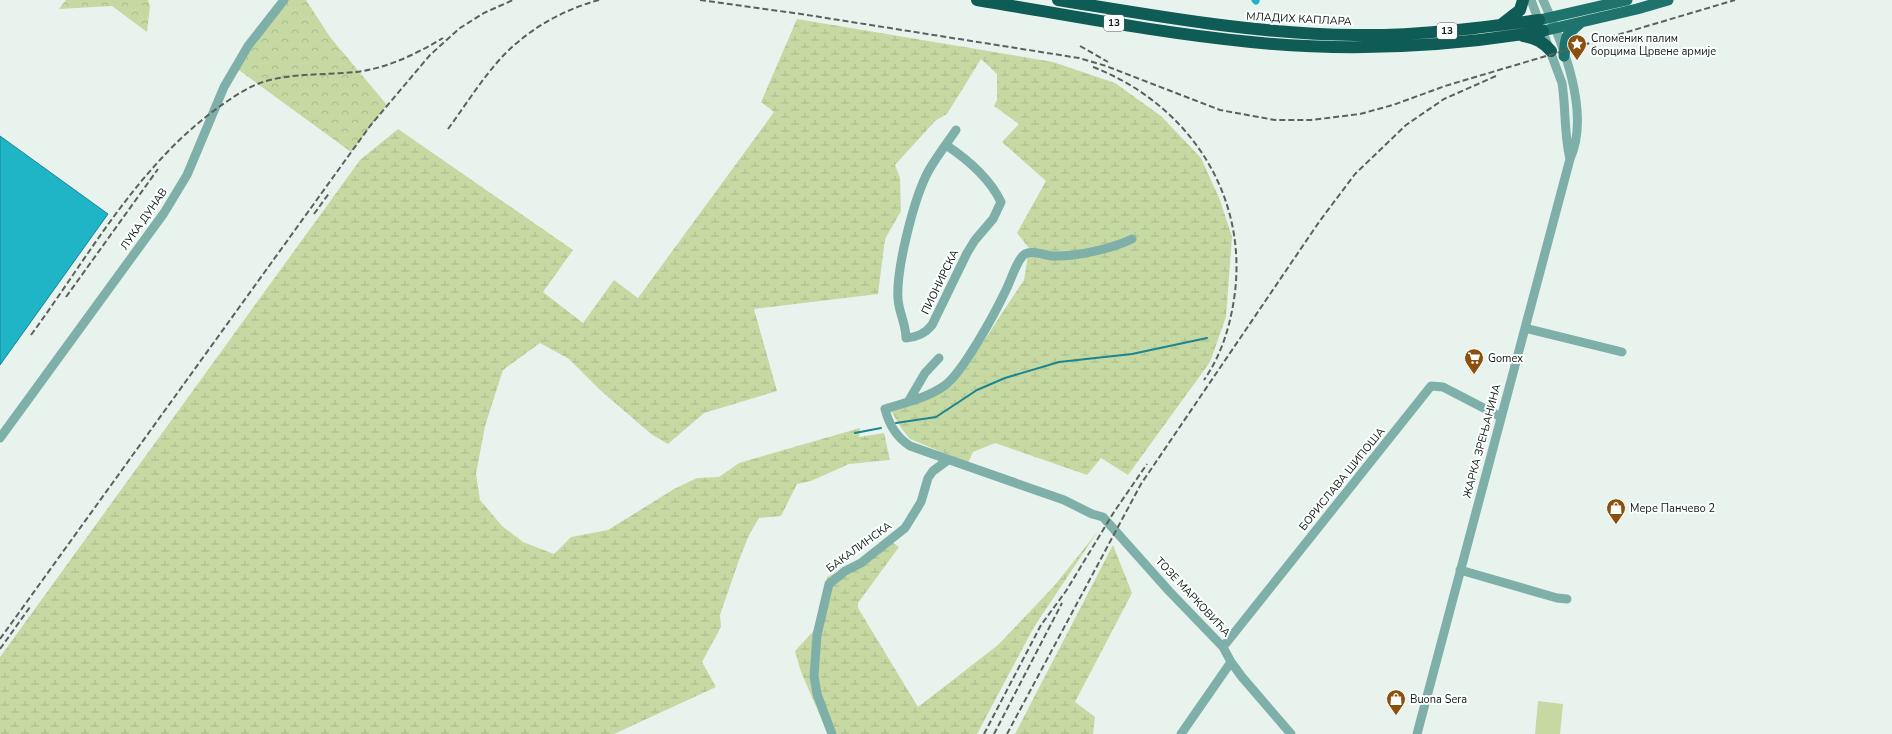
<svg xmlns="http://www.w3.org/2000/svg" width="1892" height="734" font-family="'Nunito Sans',sans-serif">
  <defs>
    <pattern id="forest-crowns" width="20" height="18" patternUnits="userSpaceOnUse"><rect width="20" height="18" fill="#c6d9a3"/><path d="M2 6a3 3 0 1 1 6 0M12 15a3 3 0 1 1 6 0" fill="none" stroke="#a9ba8b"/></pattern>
    <pattern id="wetland-marsh" width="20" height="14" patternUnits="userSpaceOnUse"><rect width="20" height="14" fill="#c6d9a3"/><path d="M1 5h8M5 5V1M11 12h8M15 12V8" fill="none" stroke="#a9ba8b"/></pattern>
  </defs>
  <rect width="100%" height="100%" fill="#e9f3ee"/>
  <path fill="#c6d9a3" d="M1538,701L1563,704L1560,734H1535Z"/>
  <path fill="url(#forest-crowns)" d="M66,0H148L150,6L147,32L112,6L59,9Z
    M284,0H306L330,37L387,105L351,152L236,68Z"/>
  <path fill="url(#wetland-marsh)" d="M797,19L1053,62L1115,83L1161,116L1201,158L1220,200L1232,237L1226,317L1210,362L1128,475L1101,458L1087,475L995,443L973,452L968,463L910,439L902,429L891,411L952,386L983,342L1024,280L1029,248L1017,233L1046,181L1002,142L1019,124L994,106L997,100V74L981,59L947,114L936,120L895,165L900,178L901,211L885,239L878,294L754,309L777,391L704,413L668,444L651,434L599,389L569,359L540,343L503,370L485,426L476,474L480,500L502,526L523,542L554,554L571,537L608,530L674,489L697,478L719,477L739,463L860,428L859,437L884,433L890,460L849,464L811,481L797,484L781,516L759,518L749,535L739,560L720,615L721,627L702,662L716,687L614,734H0V657L360,160L398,129L573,250L543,292L583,323L614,280L638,298L774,112L761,102Z
    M1098,531L1034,627L977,734H828L801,672L795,651L817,627L825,598L827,577L852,565L886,538L899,547L858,603V608L918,707L998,645L1055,585Z
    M1113,545L1132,593L1075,702L1095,717L1093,734H1015Z"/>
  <path fill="#1fb4c6" stroke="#1b8591" d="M0,136L108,214L0,365Z"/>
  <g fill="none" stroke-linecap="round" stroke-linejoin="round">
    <path stroke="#1b8591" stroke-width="2" d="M896,423L936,417L977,390L1005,378L1059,362L1132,354L1207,338
      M855,433L881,428"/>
    <path stroke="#1fb4c6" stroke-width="7" d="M1255,0L1256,1"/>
    <path stroke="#7fafa9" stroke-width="9" d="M1531,0L1562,83C1566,108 1564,135 1570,159
      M946,145C967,159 990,179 1001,202L993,219L975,240L967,253L932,325C925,334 917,337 906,338C906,324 899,313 898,299C896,269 914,197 929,170C937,156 947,143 956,130
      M1132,239C1111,249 1075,257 1052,256C1044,255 1032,250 1025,254C1017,259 1010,283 1005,292C995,313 962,374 944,386C927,398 904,403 885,409C889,425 896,437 910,446L1064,500L1092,514L1103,517L1169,591L1223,647L1231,662L1242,677L1291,734
      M1525,328L1622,352
      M908,402L925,373L939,358
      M0,438L164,213L187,175L224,87L248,46L284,0
      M1460,570L1557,598L1567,599
      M1223,647L1431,386L1443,387L1501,417
      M832,734L817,694L814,676L817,635L829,584L845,571L861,563L905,528L921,502L928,478L933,471L948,460
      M1181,734L1231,662
      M1417,734L1570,159C1591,113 1563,44 1543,0"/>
    <path stroke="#1e746d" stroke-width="11" d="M1539,20L1627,0
      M1543,31L1637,9L1668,0
      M1564,56C1566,36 1564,37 1580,23"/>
    <path stroke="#0f5b55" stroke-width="12" d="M977,0C1068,15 1159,33 1251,42C1348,52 1447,47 1543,31
      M1058,0C1157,16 1255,34 1355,35C1417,36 1478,28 1539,20
      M1502,24L1520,10L1523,0
      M1523,36C1536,38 1543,42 1551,51"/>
    <path stroke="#5b615e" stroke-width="2" stroke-dasharray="6 3" stroke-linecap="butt" d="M700,0L801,14L1079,58L1106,66L1220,110L1275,120H1311L1360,114L1393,105L1445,86L1735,0
      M1080,46L1108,62
      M1093,67C1186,103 1247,191 1235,292C1231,324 1222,354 1204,380
      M448,129C465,106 481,80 501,58C527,30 562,10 599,0
      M314,214L330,192
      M66,297L158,169
      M31,335C89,256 138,165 219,107C233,97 249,86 266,81C295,73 327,75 356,72C388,68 416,54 443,38
      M0,639L370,126L430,55L460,28L484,13L513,0
      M0,649L30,607
      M984,734L1041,625L1066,591L1114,512L1147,464
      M994,734L1062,603
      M1007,734L1141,484L1319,222L1355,174L1406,125L1444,99L1496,76"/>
  </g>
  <defs>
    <symbol id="sight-pin" viewBox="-11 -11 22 30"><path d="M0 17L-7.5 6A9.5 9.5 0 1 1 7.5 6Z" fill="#8c500e" stroke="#fbfffd"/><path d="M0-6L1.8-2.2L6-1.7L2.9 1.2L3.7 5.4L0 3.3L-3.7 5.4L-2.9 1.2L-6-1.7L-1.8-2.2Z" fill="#fff"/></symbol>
    <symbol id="supermarket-pin" viewBox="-11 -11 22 30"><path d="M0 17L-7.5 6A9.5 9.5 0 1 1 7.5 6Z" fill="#8c500e" stroke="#fbfffd"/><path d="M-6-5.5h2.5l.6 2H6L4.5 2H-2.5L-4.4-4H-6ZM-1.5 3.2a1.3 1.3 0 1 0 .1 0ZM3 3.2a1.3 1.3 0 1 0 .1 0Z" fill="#fff"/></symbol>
    <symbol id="shop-pin" viewBox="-11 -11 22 30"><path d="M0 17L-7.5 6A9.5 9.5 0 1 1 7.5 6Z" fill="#8c500e" stroke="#fbfffd"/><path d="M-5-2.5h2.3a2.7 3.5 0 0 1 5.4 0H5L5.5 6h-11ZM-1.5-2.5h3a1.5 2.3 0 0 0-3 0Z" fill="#fff"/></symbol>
  </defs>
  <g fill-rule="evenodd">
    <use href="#sight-pin" x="1566" y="33" width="22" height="30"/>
    <use href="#supermarket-pin" x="1463" y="347" width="22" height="30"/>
    <use href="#shop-pin" x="1605" y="497" width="22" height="30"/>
    <use href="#shop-pin" x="1385" y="688" width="22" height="30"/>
  </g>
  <g text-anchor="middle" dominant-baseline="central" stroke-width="4" stroke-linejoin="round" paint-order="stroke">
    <g fill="#fbfffd" stroke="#595d5b" stroke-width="1">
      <rect x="1104" y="15" width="20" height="16" rx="3"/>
      <rect x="1437" y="23" width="20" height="16" rx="3"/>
    </g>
    <g font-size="10" font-weight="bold" fill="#131715">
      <text x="1114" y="23">13</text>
      <text x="1447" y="31">13</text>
    </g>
    <g font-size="11" fill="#131715" stroke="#fbfffd">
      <text transform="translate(1299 19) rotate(3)">МЛАДИХ КАПЛАРА</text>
      <text transform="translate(144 219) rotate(-55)">ЛУКА ДУНАВ</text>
      <text transform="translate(940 282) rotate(-64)">ПИОНИРСКА</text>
      <text transform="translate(1482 441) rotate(-75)">ЖАРКА ЗРЕЊАНИНА</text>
      <text transform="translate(1342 479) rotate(-51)">БОРИСЛАВА ШИПОША</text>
      <text transform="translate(859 547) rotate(-36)">БАКАЛИНСКА</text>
      <text transform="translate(1193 597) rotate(47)">ТОЗЕ МАРКОВИЋА</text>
    </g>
    <g font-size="11" fill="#131715" stroke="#fbfffd" text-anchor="start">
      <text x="1591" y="38">Споменик палим<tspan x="1591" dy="13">борцима Црвене армије</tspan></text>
      <text x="1488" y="358">Gomex</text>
      <text x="1630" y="508">Мере Панчево 2</text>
      <text x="1410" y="699">Buona Sera</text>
    </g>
  </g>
</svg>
